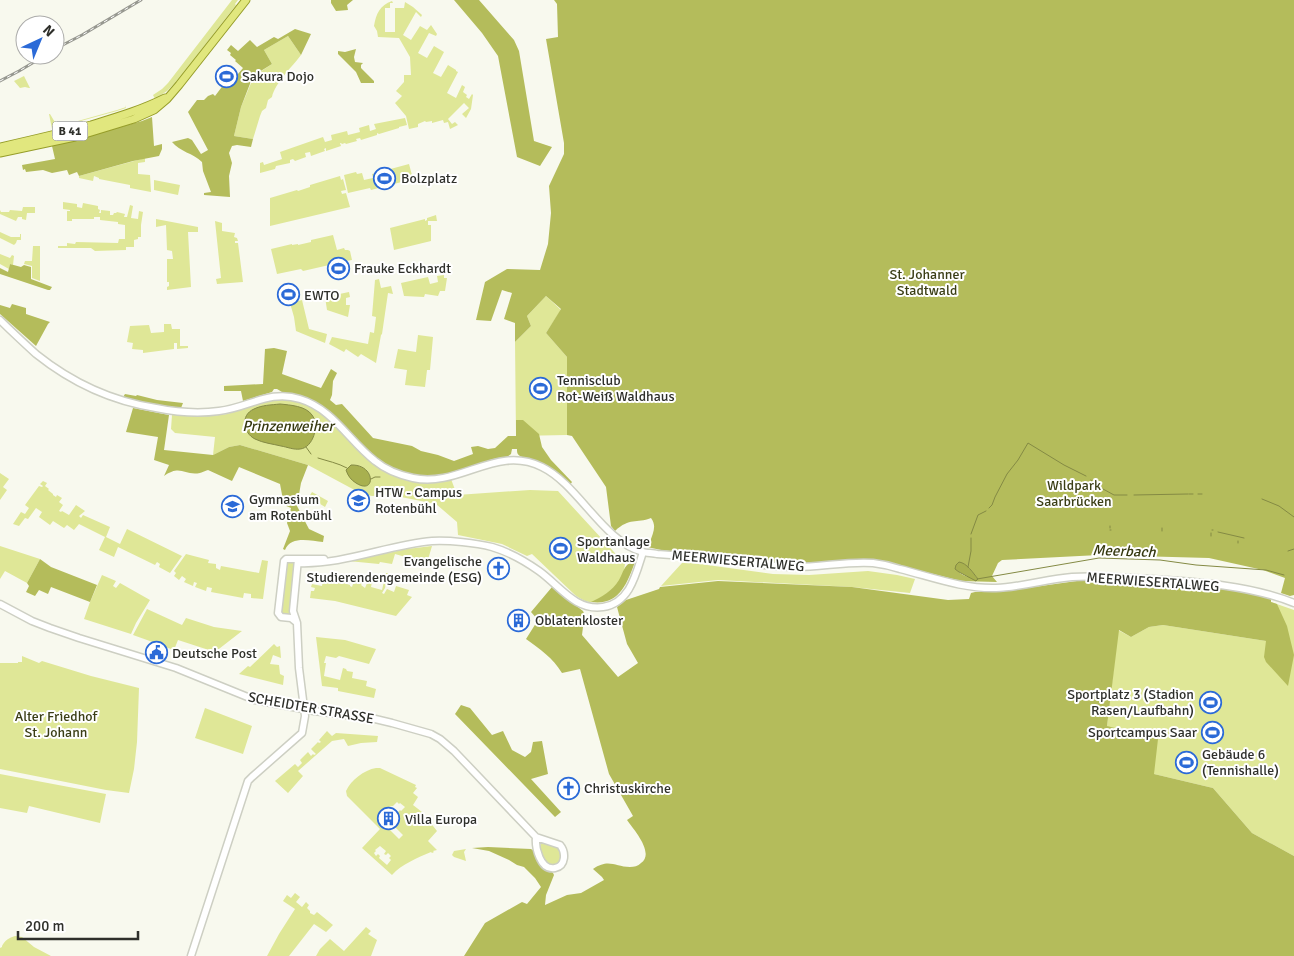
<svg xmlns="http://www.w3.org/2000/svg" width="1294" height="956" font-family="Signika,sans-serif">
  <rect width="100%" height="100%" fill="#f8f9ee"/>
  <path fill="#dfe797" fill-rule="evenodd" d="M232,0H238L235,4L236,5L178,80L167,91L155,99L153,95L162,89L168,83Z
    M392,1L393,3H390V8H385V32H395V8H404L405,2L413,7L422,15L421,17L416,12L403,35L411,40L420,26L427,30L431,25L437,34L436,36L429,33L418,53L427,58L434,46L444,52L433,73L441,77L448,65L456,70V71L458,72L447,93L456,98L462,85L465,87L463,92L467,95L466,97L469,99L472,94L473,95L471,109L466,118L462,114L469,108L464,103L448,119L452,124L455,122L458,125L450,129L448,122L444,123L443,120L432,123V121L426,122L425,121L418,124V127L409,129L406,116L395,103L402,96L396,91L404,82V75H411L410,57L399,38L378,37L377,31L374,26C376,14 380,5 392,1Z
    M288,36L301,55C292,67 275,83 272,97L268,100L266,108L262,111L260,116L253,139L234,136L241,107L254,76L272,64L264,50Z
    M24,76L30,88H29L25,87L20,88L14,81Z
    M125,105L126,108L117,111L52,129L49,114H50L56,124L59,123L60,126L117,110L126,107Z
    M405,118L407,125L399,127V128L379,134L377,133V135L361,140L360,138L356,139L357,141L346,144L345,143L342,144L341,143H340L341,146L326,151V148L324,149L325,151L311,156L310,152L305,153L306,157L295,161L293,159L290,160V163L276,166L275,169L260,173V163L263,162L264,165L282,159L280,152L323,137L325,142L332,140L331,135L347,131L348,135L360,132L359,128L369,125L370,131L376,129L374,124Z
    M145,158V162L138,163V174L150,175L151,192L130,188V185L99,179V178L94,176L93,181L79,178V176Z
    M409,164L413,179L371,190L370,188L348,193L344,175L356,172L357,174L362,173L364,180L373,178L372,174Z
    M340,176L341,180L343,179L346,190L341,191L342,194L346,193L350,207L270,226V198L297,190L298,191L310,187V185Z
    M154,180L180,185L178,195L154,190Z
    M63,202L77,204V207L82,208L83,203L98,206V209L100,210L99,213H101V210L110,211V215H113L114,213H116L117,212L125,214L124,217H127L130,205L133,206L131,218L138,219L139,211L143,212L141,225V237H138V239L134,240V247H126V250L95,251L91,248H58V246H67V243L75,244L76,242L118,243L119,239H125V225L118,224V222L100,220V217H94V219H72V221H67V211H70V210L63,209Z
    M23,207H35V213H27L26,220L22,219V217H18L16,221L0,214V210L1,212H9L10,210L22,211Z
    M436,215L437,221H428V225H431V241L394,250L390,228L425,219V221L427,220V218Z
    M156,219L198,227V232H188L191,287L167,290V287L169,286V282H167V259H173L172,251L167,250L166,225L156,227Z
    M215,221L222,223V231L235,233L234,237L237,238L238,241H235V243H238L243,282L217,284L216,279L221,278Z
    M0,232L11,237H20V234H21V240H17L16,243L14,245L0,238Z
    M333,235L337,250L344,248L345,250H348L350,251L352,260L341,262L340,257L337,258L338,263L303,271L301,269L277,274L271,249L292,244V245L298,244V245L311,242V240Z
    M33,246H40V281L32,278V266L24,264L25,261H32Z
    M0,254L10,258L12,255L14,256L13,265L10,264L9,269L0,264Z
    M444,275V278H447L445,291H440L438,296L425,294L424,297L404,296L401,283L428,277L430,284L438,282L437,276Z
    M379,279L381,288L391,286L393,294L388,293L382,334L381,335L376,363L361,354L358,357L346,349L344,352L329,344L332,337L368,344L370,332L374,333L376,317L372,316L375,280Z
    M349,292L350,297L346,298V305H350L348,317L327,310L325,297Z
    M546,296L561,310L546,333L567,357V435L516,436L515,342L531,326L527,316Z
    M302,300L309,329L327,334L325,343L296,331L294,317L290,303Z
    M164,324H171L172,329H180V346H188V348L177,349V343H174V349L143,353V350L132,349L133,343L127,342L130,326L149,325L151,333L164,332Z
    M418,335L433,337L430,370H427L425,387L405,385L407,370L394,368L398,349L416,352Z
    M281,398L303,402L324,414L390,473L451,479L457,495L530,490L558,491L625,564C624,569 624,575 623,580C619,589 600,603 589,602C584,601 579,598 575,595L532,554L527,556L502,544L458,535L457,522L436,504L391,495L372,496L362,494L308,465L240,445L229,447L213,455L215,437L175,433L171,429L172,415L210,416L227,414L274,399Z
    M0,473L9,479L3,487L7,490L0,500Z
    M43,481L47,483L45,486L49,489L48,490L53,494V495L56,497L57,495L62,498L59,502L63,505L59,511L61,512L62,511L69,515L76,505L85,511L79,516L81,518L83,515L110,527L106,537L120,544L127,529L182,556L170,573L159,567L160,564L157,562L155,565L118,547L114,557L99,550L105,537L79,524L74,530L67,525L64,528L53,521L50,525L39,517L42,512L36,508L28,519L25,518L19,526L13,524L21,512L25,514L29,508L25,505L39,486L42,487L43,486L40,484Z
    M312,492L328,501L325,507L309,497Z
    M0,546L40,559L27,583L5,571L0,579Z
    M432,546L427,563L395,554L392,564L380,562L379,564L348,561L407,549Z
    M186,554L209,560L208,563L216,564V568L220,570L221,566L259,573L262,560L268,561L263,599L251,598V594L244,593L243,598L211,592L212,588L207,587L206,591L195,587L197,583L194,582L193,586L184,582L186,579L182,576L179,580L174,576L176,573L174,571Z
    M293,561L295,564L291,614L287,616L280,614L285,564L288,562Z
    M685,562L773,574L809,575L868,571L897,575L915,579L910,593L852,587L718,580L661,586L682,563Z
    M386,573H388L385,588L382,593L384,594L387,589L394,592L396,586L409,590L407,595L412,597L396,616L335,601L310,598L311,591H314L315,588L311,587L312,584L322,586L323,580L348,582L347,584L350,585V586L352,587L354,581L363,582L361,585L365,588L370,576L373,577L371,587L382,590Z
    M102,575L116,581L113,586L116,588L120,583L150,600L136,623L131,634L84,619L90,602Z
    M1271,602L1294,610V856L1252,833L1213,788L1154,774L1107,726L1118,630L1131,637L1149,627L1163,625L1266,641Z
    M147,609L182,625L186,618L214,627L242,631L215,652L178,640L174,650L165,647V644L162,643L161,645L133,635Z
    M316,637L345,640L376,649L369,664L339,656L336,658L326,656L324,663H326L324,676L340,680L343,668L346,669L347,671L353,672L352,678L367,681L366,686L376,689L374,698L338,691V688L322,686Z
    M274,644L277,647L280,646L281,658L273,655L270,664L279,665L280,674L284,676L283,685L239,674L248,666L250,667Z
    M22,656L39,663L42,661L91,676L139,688L137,742L134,769L129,793L106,790L0,769V663H18V662H22Z
    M205,708L252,726L243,754L195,738Z
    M327,731L332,736L336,733L378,736L377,742L361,743L348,746L344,739L332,741L298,771L303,776L288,793L275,781L295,764L298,767L302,763L300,760L308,752L311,756L313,754L314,755L316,754L311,749L318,742L319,743L321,742L319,740Z
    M376,768H380L416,785L415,787L417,788L413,793L418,797L413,805L422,812L437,831L428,841L437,850L433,851L434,852L432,853L431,852C417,858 402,864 392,875L362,848L380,829L347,796L346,791C351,780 364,770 376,768ZM397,802L399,804L400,803L405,807L401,811L400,810L389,821L403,835L399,839L383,823L388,817L386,815L390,810L389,807L392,806H393ZM380,846L386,851L384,854L386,855L388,853L391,856L389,858L391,860L387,865L379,858L380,856L378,854L376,856L374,853L376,851L375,850Z
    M0,774L106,794L100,823L29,806L27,813L0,808Z
    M541,841L557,846L563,854C562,856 561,859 560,862C550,877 538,852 541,841Z
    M466,849L464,852L466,861L454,857L452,855L454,851Z
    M295,893L300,897L296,902L302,907L306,902L309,905L307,908L310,911V913L314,915L317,912L333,925L326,932L314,924L289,956H267L279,934L295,909L283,901L287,895L291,898Z
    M366,927L371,931L368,934L377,940L371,956H316L320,949L330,939L344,951Z
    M15,936L22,937L34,947L51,956H0V948L2,947V946C5,940 9,938 15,936Z"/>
  <path fill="#b4bc5b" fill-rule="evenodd" d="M331,0H353L347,5L348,10L336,11L331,3Z
    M454,0H479L514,40L519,51L534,141L552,147L540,166L517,157L498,56L482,33Z
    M554,0H1294V595L1290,596L1281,593L1285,578L1263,570L1209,558L1099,555L1002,560L998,563L992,576L997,582L961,581L877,560L808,564H781L712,556L696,551L688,553L661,550L638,545L640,538L650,542C653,533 657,526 651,518C636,524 630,517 615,531L611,526L606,487L572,436L567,435V357L546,333L561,309L546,296L527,316L531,326L515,342V323L504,319L512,293L502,290L491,321L476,320L485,282L507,269L540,270L548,244L551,213L549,186L564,154V143L546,39L558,37L557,4ZM956,565L968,567L978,579C969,577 961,576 956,569Z
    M295,29L311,34L301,55L288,36L264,50L272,64L253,76L241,107L234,136L253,139L251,147L237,145L232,146L229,153L232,163L229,176L230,197L204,195V193L211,192L203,171L202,162C193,153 180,152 172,142L188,138L192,140L201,154L208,150L188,112L197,100H204L208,96L213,94L215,96L224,84L227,87L243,68L235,61L236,60L230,55L231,53L227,50L231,45L238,51L250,40L257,47L274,37L278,39Z
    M356,49L354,57L355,62L363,63L361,65V68L374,81V83H361L356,72L338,54V51L345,52Z
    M152,117L154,146L162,144V149L159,156L133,161L79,176L77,172L69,175L67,170L52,173L43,170L26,172L25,169L23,170L22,165L55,159L52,146L142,121Z
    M10,264L21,267L24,265L31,267V279L52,287L50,290H48L0,274V268L8,272Z
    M12,304L26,308V314L50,322L48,324L36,346L0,314V305L10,308Z
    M274,348L287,351L282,374L321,388L331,369L337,373L333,381L332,395L330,400L336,405L342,404L373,438L412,446L421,451L438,455L454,461L473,454L471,447L478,446L488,449L495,448L508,436H516V420H523L539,434L542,447L551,460L572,482L570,485C562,477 554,469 543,464C538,462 522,458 520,456C517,454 517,452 517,449H512L511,454L507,457L493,459L450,474L429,477L402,472L392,468L377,459L344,426L299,396L282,392L277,389H274L272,392L243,401L241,391H224V386L263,384L265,349Z
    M125,394L136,396L137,395L157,400L183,403L181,408L150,404L123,397Z
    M133,408L169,415L164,450L213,455L229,447L240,445L308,465L301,483L297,506L309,529L324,536L323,542C311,541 291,535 285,550L283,549L290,531L287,523L291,508L284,505L280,484L239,467L232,481L208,470C207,470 201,473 200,473C184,476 181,464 164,476L169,465L154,460L158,437L126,432Z
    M40,559L51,567L97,585L90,602L51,587L48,594L39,590L35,596L26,592L29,586L27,583Z
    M632,561L635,562C627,584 619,606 591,602C602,597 612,591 619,580C624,571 623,567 632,561Z
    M1084,580C1124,580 1163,583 1203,587C1226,589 1249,592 1271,598V602L1277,604L1287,626L1294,655L1288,686L1266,662L1264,657L1266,641L1163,625L1149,627L1131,637L1119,630L1107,726L1158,739L1154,774L1213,788L1252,833L1294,856V956H464L485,923L522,902L527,904L541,887L535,878L524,867L517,865L509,860L489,851L472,848L488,847L531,849L534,851L537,858L553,873L554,875L546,895L545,905L567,895L581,893L604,880L602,877L593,869C609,858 615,867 630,867C634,867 638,866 641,863C655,853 634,830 627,820L633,816L609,774L580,669L562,673C553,658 540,649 526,639L538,620L531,612L552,587L583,611L587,621L583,627L582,635L618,677L638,663L627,644L617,607L626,600L659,589L660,587L718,581L852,587L948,600L969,599L971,593L975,592L1006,591Z
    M461,705L470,708L492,735L503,731L512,750L525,757L531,752L533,742L542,741L548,774L531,779L561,812L555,817L455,714Z"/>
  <path fill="#a8b04f" stroke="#848a44" d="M280,404C290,405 306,406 312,415C320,425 313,448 300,449C294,450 287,447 281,446C273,444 263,443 255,439C243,433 240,415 254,409C262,405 271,405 280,404Z
    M351,465C376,464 376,496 356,483C351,480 348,476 346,470Z
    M959,562C967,563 973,573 978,579L976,581L959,572L955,569L956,565Z"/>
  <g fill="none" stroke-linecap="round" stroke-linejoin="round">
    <path stroke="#848a44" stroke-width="1" d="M306,447L311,454
      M318,458C327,461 338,463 347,468
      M371,479L375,477H380
      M1091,480L1092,482L1099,486
      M1103,489L1114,495H1127
      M1189,494H1193
      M1198,494H1202
      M1134,495L1188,494
      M1262,499L1279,506L1294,517
      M989,508L992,505L995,497L1007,474L1018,460L1028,443L1064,465L1086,476
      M1110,526V528
      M1110,530H1111
      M1212,530H1213
      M1162,531V528
      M1218,532L1244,538
      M1211,533V536
      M971,534L978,515L986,511
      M1238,543V541
      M1288,551L1294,549
      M968,567L971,551V538
      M977,579L1099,558L1160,560L1196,565L1266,570L1284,575"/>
    <defs>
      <path id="secondary" d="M0,320C12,332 24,343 36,354C71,382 111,401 156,408C176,412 198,414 219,411C248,408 270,389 300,399C333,409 349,441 375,461C386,470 399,475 413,478C460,488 496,444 542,467C579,485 603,542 643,552C646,553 653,553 657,554C671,555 685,556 699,557C731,560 764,567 796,567C822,567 848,561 873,563C882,564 891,566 900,569C932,577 963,589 996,588C1022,587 1047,579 1072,577C1098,575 1124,578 1149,579C1198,582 1249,585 1294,603
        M298,563C344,565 387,545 432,541C449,540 476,543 492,547C509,552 525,561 539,571C560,586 575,611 603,607C630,603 636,574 643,552
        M0,604L32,621L50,628L79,638L176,668L255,700L314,711L371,718L392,723L431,734L440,739L454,751L536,837L560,845C566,852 566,866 555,868C540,871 535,847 536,837
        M296,622L291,618L281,617L278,613L284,561L286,559H324
        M191,956L248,781L252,777L302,733L305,716L299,668L297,623L293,611L298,559"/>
      <path id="primary" d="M0,147C31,140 61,133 91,125C117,117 141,110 165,98
        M0,153L75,137L134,119L154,110L167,99L179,85L246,0"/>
    </defs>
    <use href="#secondary" stroke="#cdcfc3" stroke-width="9"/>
    <use href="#primary" stroke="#969d29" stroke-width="9"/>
    <use href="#secondary" stroke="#fff" stroke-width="6"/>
    <use href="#primary" stroke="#e1e77e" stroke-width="7"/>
    <defs>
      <path id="rail" d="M55,49L82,35L141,0
        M0,81L19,71L46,55"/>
    </defs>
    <use href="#rail" stroke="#979890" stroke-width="3"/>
    <use href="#rail" stroke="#fff" stroke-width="1" stroke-dasharray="4" stroke-linecap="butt"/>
  </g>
  <defs>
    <symbol id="stadium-ring" viewBox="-11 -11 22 22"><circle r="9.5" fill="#fff" stroke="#2b6ad7" stroke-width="1.5"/><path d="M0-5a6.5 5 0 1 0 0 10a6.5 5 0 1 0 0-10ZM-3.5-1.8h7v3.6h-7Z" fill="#2b6ad7"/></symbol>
    <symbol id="university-ring" viewBox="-11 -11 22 22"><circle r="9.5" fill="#fff" stroke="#2b6ad7" stroke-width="1.5"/><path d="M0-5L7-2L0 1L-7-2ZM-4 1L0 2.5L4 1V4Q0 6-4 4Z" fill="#2b6ad7"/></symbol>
    <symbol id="school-ring" viewBox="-11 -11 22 22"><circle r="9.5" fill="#fff" stroke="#2b6ad7" stroke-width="1.5"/><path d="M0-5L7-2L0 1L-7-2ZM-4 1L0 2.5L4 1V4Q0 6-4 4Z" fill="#2b6ad7"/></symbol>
    <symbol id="church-ring" viewBox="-11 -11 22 22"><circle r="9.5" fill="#fff" stroke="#2b6ad7" stroke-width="1.5"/><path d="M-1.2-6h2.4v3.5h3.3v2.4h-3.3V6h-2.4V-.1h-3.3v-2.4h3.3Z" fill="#2b6ad7"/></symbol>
    <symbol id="building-ring" viewBox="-11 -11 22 22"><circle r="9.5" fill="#fff" stroke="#2b6ad7" stroke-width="1.5"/><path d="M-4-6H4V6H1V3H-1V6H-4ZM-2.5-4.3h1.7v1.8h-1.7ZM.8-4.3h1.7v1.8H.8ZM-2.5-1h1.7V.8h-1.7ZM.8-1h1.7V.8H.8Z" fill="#2b6ad7"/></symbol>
    <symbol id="civic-ring" viewBox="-11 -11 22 22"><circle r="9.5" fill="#fff" stroke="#2b6ad7" stroke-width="1.5"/><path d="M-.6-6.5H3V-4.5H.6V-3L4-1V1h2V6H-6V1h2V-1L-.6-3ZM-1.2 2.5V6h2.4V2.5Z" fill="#2b6ad7"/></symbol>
  </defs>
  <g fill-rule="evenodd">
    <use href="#stadium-ring" x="214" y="64" width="25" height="25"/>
    <use href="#stadium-ring" x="372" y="166" width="25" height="25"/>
    <use href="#stadium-ring" x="326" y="256" width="25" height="25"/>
    <use href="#stadium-ring" x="276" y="282" width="25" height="25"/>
    <use href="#stadium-ring" x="528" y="376" width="25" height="25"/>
    <use href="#university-ring" x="346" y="488" width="25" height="25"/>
    <use href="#school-ring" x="220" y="494" width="25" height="25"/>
    <use href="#stadium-ring" x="548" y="536" width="25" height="25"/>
    <use href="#church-ring" x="486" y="556" width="25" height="25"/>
    <use href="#building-ring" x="506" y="608" width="25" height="25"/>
    <use href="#civic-ring" x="144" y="640" width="25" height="25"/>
    <use href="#stadium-ring" x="1198" y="690" width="25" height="25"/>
    <use href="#stadium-ring" x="1200" y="720" width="25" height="25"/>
    <use href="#stadium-ring" x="1174" y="750" width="25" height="25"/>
    <use href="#church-ring" x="556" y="776" width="25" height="25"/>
    <use href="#building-ring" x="376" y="806" width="25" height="25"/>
  </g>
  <g text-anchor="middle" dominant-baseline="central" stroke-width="4" stroke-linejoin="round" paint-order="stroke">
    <rect fill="#fff" stroke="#6d6e6b" stroke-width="1" x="52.5" y="121.5" width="35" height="19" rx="4"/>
    <g font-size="12" font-weight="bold" fill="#2f302b">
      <text x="70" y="131">B 41</text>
    </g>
    <g font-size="14" fill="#2f302b" stroke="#fff" text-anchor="start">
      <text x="242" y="76">Sakura Dojo</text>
      <text x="401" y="178">Bolzplatz</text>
      <text x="354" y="268">Frauke Eckhardt</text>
      <text x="304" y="295">EWTO</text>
      <text x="557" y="380">Tennisclub<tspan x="557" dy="16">Rot-Weiß Waldhaus</tspan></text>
      <text x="375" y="492">HTW - Campus<tspan x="375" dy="16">Rotenbühl</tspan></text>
      <text x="249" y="499">Gymnasium<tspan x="249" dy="16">am Rotenbühl</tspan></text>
      <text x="577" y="541">Sportanlage<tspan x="577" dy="16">Waldhaus</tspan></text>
      <text x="482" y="561" text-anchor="end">Evangelische<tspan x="482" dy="16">Studierendengemeinde (ESG)</tspan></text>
      <text x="535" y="620">Oblatenkloster</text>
      <text x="172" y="653">Deutsche Post</text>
      <text x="1194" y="694" text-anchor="end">Sportplatz 3 (Stadion<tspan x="1194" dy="16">Rasen/Laufbahn)</tspan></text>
      <text x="1197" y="732" text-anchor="end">Sportcampus Saar</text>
      <text x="1202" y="754">Gebäude 6<tspan x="1202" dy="16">(Tennishalle)</tspan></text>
      <text x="584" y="788">Christuskirche</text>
      <text x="405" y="819">Villa Europa</text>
    </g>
    <g font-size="14" fill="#3b3e15" stroke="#fff">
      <text x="927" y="274">St. Johanner<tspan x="927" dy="16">Stadtwald</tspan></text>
      <text x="1074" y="485">Wildpark<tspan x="1074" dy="16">Saarbrücken</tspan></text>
      <text x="56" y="716">Alter Friedhof<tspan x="56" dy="16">St. Johann</tspan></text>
    </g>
    <g font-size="14" fill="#2f302b" stroke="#fff">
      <text transform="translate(738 561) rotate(5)">MEERWIESERTALWEG</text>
      <text transform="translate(1153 582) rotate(4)">MEERWIESERTALWEG</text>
      <text transform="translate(311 708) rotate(10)">SCHEIDTER STRASSE</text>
    </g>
    <g font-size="15" font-style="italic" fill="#363910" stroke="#fff">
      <text x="288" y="426">Prinzenweiher</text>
      <text transform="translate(1124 551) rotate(2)">Meerbach</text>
    </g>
  </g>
  <g transform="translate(40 40) rotate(44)"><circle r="24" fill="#ffffff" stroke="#acacaa"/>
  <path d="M0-4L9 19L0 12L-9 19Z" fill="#2b6ad7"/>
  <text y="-8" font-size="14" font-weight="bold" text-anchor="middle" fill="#2f302b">N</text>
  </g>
  <path d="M18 931v8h120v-8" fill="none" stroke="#2f302b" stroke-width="2.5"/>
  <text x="25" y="931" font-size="15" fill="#2f302b" stroke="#ffffff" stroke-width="4" paint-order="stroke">200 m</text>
</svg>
